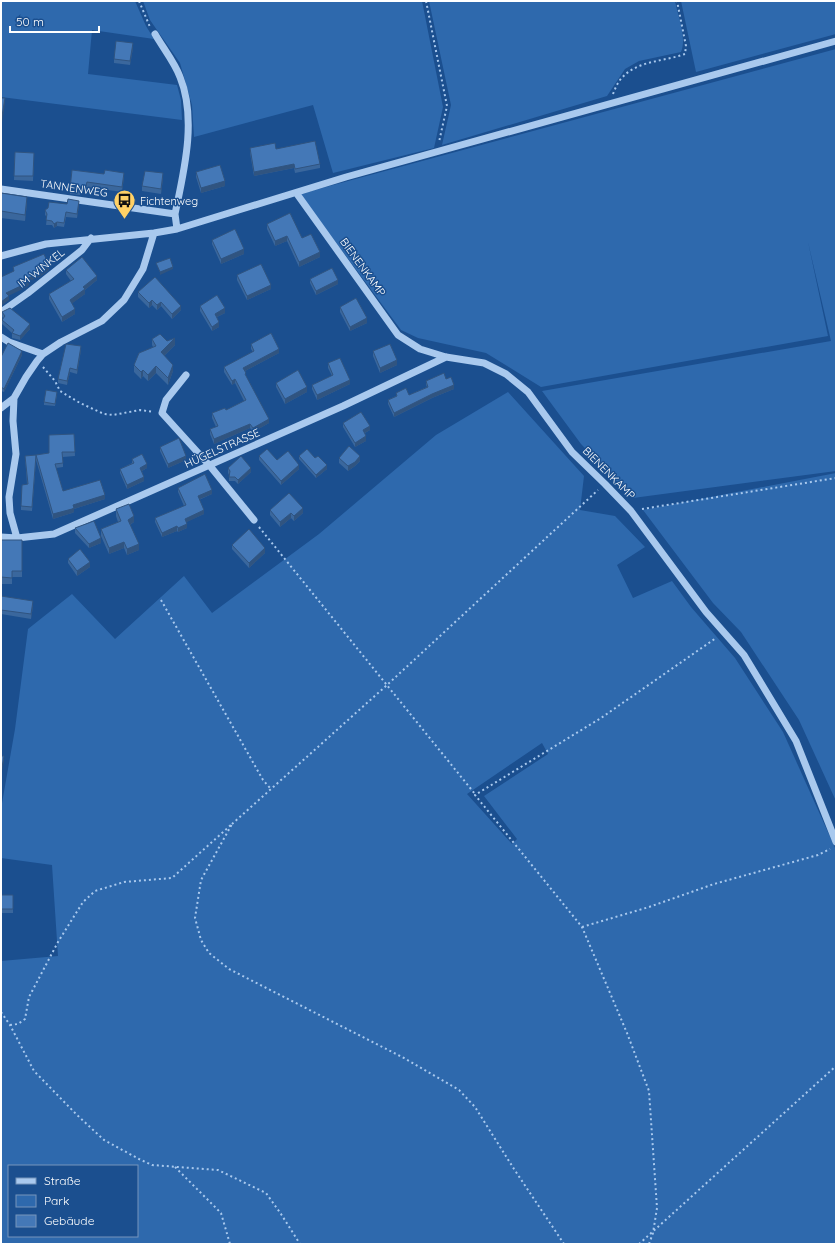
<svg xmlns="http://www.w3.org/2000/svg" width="837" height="1245" font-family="Quicksand,sans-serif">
  <rect width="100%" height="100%" fill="#1b4f8f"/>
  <path fill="#2e69ad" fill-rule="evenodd" d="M1,1H135L146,26L154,39L92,30L88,74L177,85L181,100L182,120L1,97Z
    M143,1H422L443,107L434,148L333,173L313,105L194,137L192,105L180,63L150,20Z
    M429,1H675C678,16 687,38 681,52L639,61L625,69L607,96L442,145L451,105Z
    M681,1H836V34L696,72Z
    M836,49V471L633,498L581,444L542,391L831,341L808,242L828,336L541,387L486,353L418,338L401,330L300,194Z
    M508,392L584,476L580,510L615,516L645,547L617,565L633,598L672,581L691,607L735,658L783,732L836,850V1244H1V961L58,956L52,865L1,858V809L15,729L28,629L72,594L115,639L184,576L212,613L319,534L436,435ZM542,743L548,754L484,796L517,839L512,844L467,794ZM9,1166H137V1236H9Z
    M836,473V801L799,720L741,632L713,603L643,510Z"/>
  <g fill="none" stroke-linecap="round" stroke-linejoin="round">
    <path stroke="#a9c9ee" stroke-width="2" stroke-dasharray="2 3" stroke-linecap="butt" d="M139,1L150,27
      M426,1L447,106L439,142
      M613,94C615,89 617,84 620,80C636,60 663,62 685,54L686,46L677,1
      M43,367L55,381L60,391L80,403L104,414L113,415L140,410L154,412
      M642,509L836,478
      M259,527L475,794
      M161,600L263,780L271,789
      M232,824L387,685L598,490
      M582,927L649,907L714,884L818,855L830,849
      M1,1012L10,1025L34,1071L77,1115L104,1140L139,1159L152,1165L218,1170L266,1193L281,1214L300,1244
      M10,1025L18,1024L25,1019L29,997L58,942L83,902L95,891L124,882L172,878L232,824L201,880L195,918L201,940L209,953L229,969L404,1058L459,1090L475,1107L514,1169L564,1244
      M175,1167L221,1213L230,1244
      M639,1244L836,1066
      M649,1244L653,1233L657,1208L649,1091L627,1033L582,927L475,795L601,718L716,638"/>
    <path stroke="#a9c9ee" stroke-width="7" d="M155,34C163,48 175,63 180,77C197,119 184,171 175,214
      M1,189L175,214L177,229
      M297,194L398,335L420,349L446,357L484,363L506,374L528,392L572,452L605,484L631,511L706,612L744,655L796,741L836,842
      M1,256L46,244L154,233L177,229L346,177L836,41
      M1,312L28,293L82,250L91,238
      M1,337L9,342L43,354
      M186,375L166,400L162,413L210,466L254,520
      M1,408L14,398
      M1,537L17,538L54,534L343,406L446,357
      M17,538L10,513L9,497L16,454L13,421L14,398L26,377L37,361L43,354L61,342L102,321L124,300L143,269L154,233"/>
  </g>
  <path fill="#3a679d" d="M133,48L130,65L114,63V59Z
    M250,148L276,149L320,164V168L295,173L294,168L254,176L250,153Z
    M15,152L34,153L33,181L14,180Z
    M72,170L124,177L122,192L87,187L86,191L81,190L80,195L70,194V189Z
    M196,172L225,186L201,193L196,177Z
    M163,178L161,194L142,191V186Z
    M1,193L27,203L25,221L1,218Z
    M67,204L79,205L77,218L66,217L64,227L57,226L54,228L52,225H46L47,217L45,215V210Z
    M267,224L302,238L320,257L299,267L287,241L275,246L267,229Z
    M212,240L244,254L221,264L212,244Z
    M66,270L97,280L85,290V294L72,303L75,314L62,322L49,299V294L71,281L66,274Z
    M237,275L271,289L247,300L237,280Z
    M310,279L338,284L316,295L310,283Z
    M138,292L181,310L172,319L161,306L157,310L152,305L149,308L138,297Z
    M200,306L225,313L217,317L219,327L212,331L200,311Z
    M340,307L367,323L350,331L340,312Z
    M2,312L30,329L20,340L12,338V333L2,324V320L3,318L2,317Z
    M152,339L167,341L175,345L164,356L173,371L168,385L156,373L148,381L143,376L141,379L134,372V365L153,347L152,345Z
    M251,344L279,353L245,371L246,376L269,423L253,432L250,428L214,444L210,434V429L216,427L212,418V413L226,410L244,401L235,383L232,385L224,372V367L253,352L251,349Z
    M81,350L77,374L70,372L67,385L58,383V379Z
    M373,351L397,365L380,373L373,356Z
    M22,355L4,392L1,391V357Z
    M328,363L350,384L317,400L312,389V385L332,376L328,368Z
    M446,379L454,389L432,398L394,417L388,404V400L396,396V393L409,395L427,387L426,385V381Z
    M276,383L307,392L285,404L276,387Z
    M57,394L55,406L44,405V402Z
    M343,423L370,430L365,433L366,441L355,447L343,427Z
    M74,434L75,456L63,457V467L56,468L63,491L105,499L74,509V512L72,513L53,519L36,460V455L49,453Z
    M160,447L186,460L168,468L160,451Z
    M25,456L36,460L32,511L21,510V506L27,484Z
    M259,456L277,460L299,469L281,485L259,460Z
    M299,456L327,469L316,478L299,459Z
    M339,458L360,461L355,466L348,471L339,463Z
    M132,459L147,468L142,471L144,481L127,489L120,473V469L132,463Z
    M228,468L251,472L238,484L235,481H229V475L228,473Z
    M178,488L212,494L199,500L204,514L186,522L187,528L178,532L177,531L162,537L155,522V518L184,506L178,492Z
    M116,509L134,522L130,525L139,550L127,555L124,548L109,554L101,536V529L118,522L116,516Z
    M270,510L303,513L294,521L291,518L280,527L270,515Z
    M75,528L101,543L89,548L75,533Z
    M1,540H22V577H12V584H1Z
    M232,545L265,553L249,568L232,549Z
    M68,559L90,567L77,576L68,563Z
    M1,596L33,606L31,619L1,614Z
    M1,895H13V913H1Z"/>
  <path fill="#305480" d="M133,43V48L130,65V61Z
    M5,98V104L1,129V122Z
    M294,164V168L254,176V172Z
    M124,173V177L122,192V187Z
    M163,173V178L161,194V189Z
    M225,181V186L201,193V188Z
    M27,197V203L25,221V215Z
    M79,201V205L77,218V214Z
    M57,222V226L54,228V224Z
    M287,236V241L275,246V241Z
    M244,249V254L221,264V259Z
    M320,252V257L299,267V262Z
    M49,266V270L40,277L29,281V285L27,287L6,297V293L28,278Z
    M173,267V269L160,275V272Z
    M97,276V280L85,290V294L70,305V300L83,287Z
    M338,280V284L316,295V291Z
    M271,285V289L247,300V296Z
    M9,296V300L1,306V302Z
    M152,300V305L149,308V303Z
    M161,302V306L157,310V305Z
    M181,306V310L172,319V314Z
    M225,308V313L215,318V314Z
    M75,309V314L62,322V317Z
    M367,318V323L350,331V327Z
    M219,322V327L212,331V327Z
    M30,324V329L20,340V336Z
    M175,338V345L161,359V352Z
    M81,346V350L77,374V370Z
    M279,349V353L243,372V368Z
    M22,351V355L4,392V389Z
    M397,360V365L380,373V368Z
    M173,365V371L168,385V378Z
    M156,366V373L148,381V375Z
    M70,368V372L67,385V381Z
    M143,370V376L141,379V372Z
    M235,379V383L232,385V381Z
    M350,380V384L317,400V395Z
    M454,385V389L432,398L394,417V413L432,394Z
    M307,387V392L285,404V399Z
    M269,419V423L253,432V428Z
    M250,424V428L214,444V439Z
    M370,426V430L363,434V430Z
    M366,436V441L355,447V443Z
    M186,456V460L168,468V464Z
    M360,456V461L355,466L348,471V466Z
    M147,464V468L140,472V468Z
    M299,465V469L281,485V481Z
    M327,465V469L316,478V475Z
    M251,468V472L238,484V480Z
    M144,477V481L127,489V485Z
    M212,490V494L198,500V496Z
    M105,495V499L74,509V512L72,513L53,519V514L73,505Z
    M303,508V513L294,521V516Z
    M204,510V514L185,523V519Z
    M291,513V518L280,527V522Z
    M134,516V522L128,526V520Z
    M187,524V528L178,532V528Z
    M177,526V531L162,537V533Z
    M101,538V543L89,548V544Z
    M124,542V548L109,554V548Z
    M139,544V550L127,555V549Z
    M265,548V553L249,568V563Z
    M90,562V567L77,576V571Z
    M33,601V606L31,619V614Z
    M4,756V761L1,777V773Z"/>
  <path fill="#4478b7" stroke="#305480" d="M116,41L133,43L130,61L114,59Z
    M1,98H5L1,122Z
    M315,141L320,164L295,169L294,164L254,172L250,148L275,143L276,149Z
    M15,152L34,153L33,176H14Z
    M220,165L225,181L201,188L196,172Z
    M72,170L104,174L105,170L124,173L122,187L87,182L86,186H81L80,191L70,189Z
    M145,171L163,173L161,189L142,186Z
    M1,193L27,197L25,215L1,211Z
    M68,199L79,201L77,214L66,212L64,223L57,222L54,224L52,221L46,220L47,214L45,210L48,208L49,202L67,204Z
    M290,213L302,238L311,234L320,252L299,262L287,236L275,241L267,224Z
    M235,229L244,249L221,259L212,240Z
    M44,254L49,266L40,273L28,278L29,281L27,283L6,293L9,296L1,302V277L14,271L13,267Z
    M82,257L97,276L83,287L85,289L70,300L75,309L62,317L49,294L74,279L66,270Z
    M170,258L173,267L160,272L156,263Z
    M261,264L271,285L247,296L237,275Z
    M332,268L338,280L316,291L310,279Z
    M155,277L181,306L172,314L161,302L157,305L152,300L149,303L138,292Z
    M217,295L225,308L215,314L219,322L212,327L200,306Z
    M356,298L367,318L350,327L340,307Z
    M10,308L30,324L20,336L12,333L14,330L2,320L5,316L2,312Z
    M271,333L279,349L243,368L246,373L245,374L269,419L253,428L250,424L214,439L210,429L218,426L212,413L225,408L226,410L246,400L235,379L232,381L224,367L254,351L251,344Z
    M160,334L167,341L175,338L161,352L173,365L168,378L156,366L148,375L143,370L141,372L134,365L139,353L156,346L152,339Z
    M8,343L22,351L4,389L1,387V357Z
    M66,344L81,346L77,370L70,368L67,381L58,379Z
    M390,344L397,360L380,368L373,351Z
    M340,358L350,380L317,395L312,385L333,375L328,363Z
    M298,370L307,387L285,399L276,383Z
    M444,373L446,379L451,377L454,385L432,394L394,413L388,400L397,396L396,393L406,388L409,395L428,387L426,381Z
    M46,390L57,392L55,404L44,402Z
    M361,412L370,426L363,430L366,436L355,443L343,423Z
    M74,434L75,452H62L63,463L55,464L63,491L100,480L105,495L73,505L74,508L72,509L53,514L36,455L49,453V435Z
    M179,438L186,456L168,464L160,447Z
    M349,446L360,456L355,462L348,466L339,458Z
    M267,449L277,460L288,451L299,465L281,481L259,456Z
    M307,449L315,458L318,456L327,465L316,475L299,456Z
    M142,454L147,464L140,468L144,477L127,485L120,469L134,463L132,459Z
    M36,455L32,507L21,506L22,485L28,484L25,456Z
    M241,456L251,468L238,480L235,477H229L230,471L228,468Z
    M205,474L212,490L198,496L204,510L185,519L187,524L178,528L177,526L162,533L155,518L186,505L178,488Z
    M289,493L303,508L294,516L291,513L280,522L270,510Z
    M129,504L134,516L128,520L139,544L127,549L124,542L109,548L101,529L121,521L116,509Z
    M94,521L101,538L89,544L75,528Z
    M249,529L265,548L249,563L232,545Z
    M1,540H22V571H12V578L1,577Z
    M80,549L90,562L77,571L68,559Z
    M1,596L33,601L31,614L1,610Z
    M1,756H4L1,773Z
    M1,895H13V909H1Z"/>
  <defs>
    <symbol id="bus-pin" viewBox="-11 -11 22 30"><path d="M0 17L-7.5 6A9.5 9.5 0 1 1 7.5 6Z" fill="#ffd166" stroke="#1b4f8f"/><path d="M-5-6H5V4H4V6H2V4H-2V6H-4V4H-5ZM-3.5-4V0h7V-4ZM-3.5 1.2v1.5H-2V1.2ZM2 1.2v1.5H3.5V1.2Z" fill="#111"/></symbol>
  </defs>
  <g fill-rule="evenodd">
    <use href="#bus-pin" x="112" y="188" width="25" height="34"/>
  </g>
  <g text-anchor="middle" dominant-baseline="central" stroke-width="3" stroke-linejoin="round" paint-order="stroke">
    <g font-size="11" fill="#fff" stroke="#1b4f8f">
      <text transform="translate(74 188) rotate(8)">TANNENWEG</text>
      <text transform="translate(363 267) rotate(54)">BIENENKAMP</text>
      <text transform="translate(41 268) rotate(-38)">IM WINKEL</text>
      <text transform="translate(222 448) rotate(-24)">HÜGELSTRASSE</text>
      <text transform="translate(609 473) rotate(45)">BIENENKAMP</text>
    </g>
    <g font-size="11" fill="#fff" stroke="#1b4f8f" text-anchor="start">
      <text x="140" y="201">Fichtenweg</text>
    </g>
  </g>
  <rect width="837" height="1245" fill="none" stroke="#ffffff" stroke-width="4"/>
  <rect x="8" y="1165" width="130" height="72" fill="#1b4f8f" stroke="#7695bc"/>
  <rect x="16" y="1178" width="20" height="6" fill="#a9c9ee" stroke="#7695bc"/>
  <text x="44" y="1185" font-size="12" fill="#ffffff">Straße</text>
  <rect x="16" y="1195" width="20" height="12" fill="#2e69ad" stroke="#7695bc"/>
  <text x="44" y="1205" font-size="12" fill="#ffffff">Park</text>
  <rect x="16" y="1215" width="20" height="12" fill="#4478b7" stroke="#7695bc"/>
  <text x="44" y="1225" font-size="12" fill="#ffffff">Gebäude</text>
  <path d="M10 26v6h89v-6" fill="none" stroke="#ffffff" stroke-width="2"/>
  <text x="16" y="26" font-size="12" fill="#ffffff" stroke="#1b4f8f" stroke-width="3" paint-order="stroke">50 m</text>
</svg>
